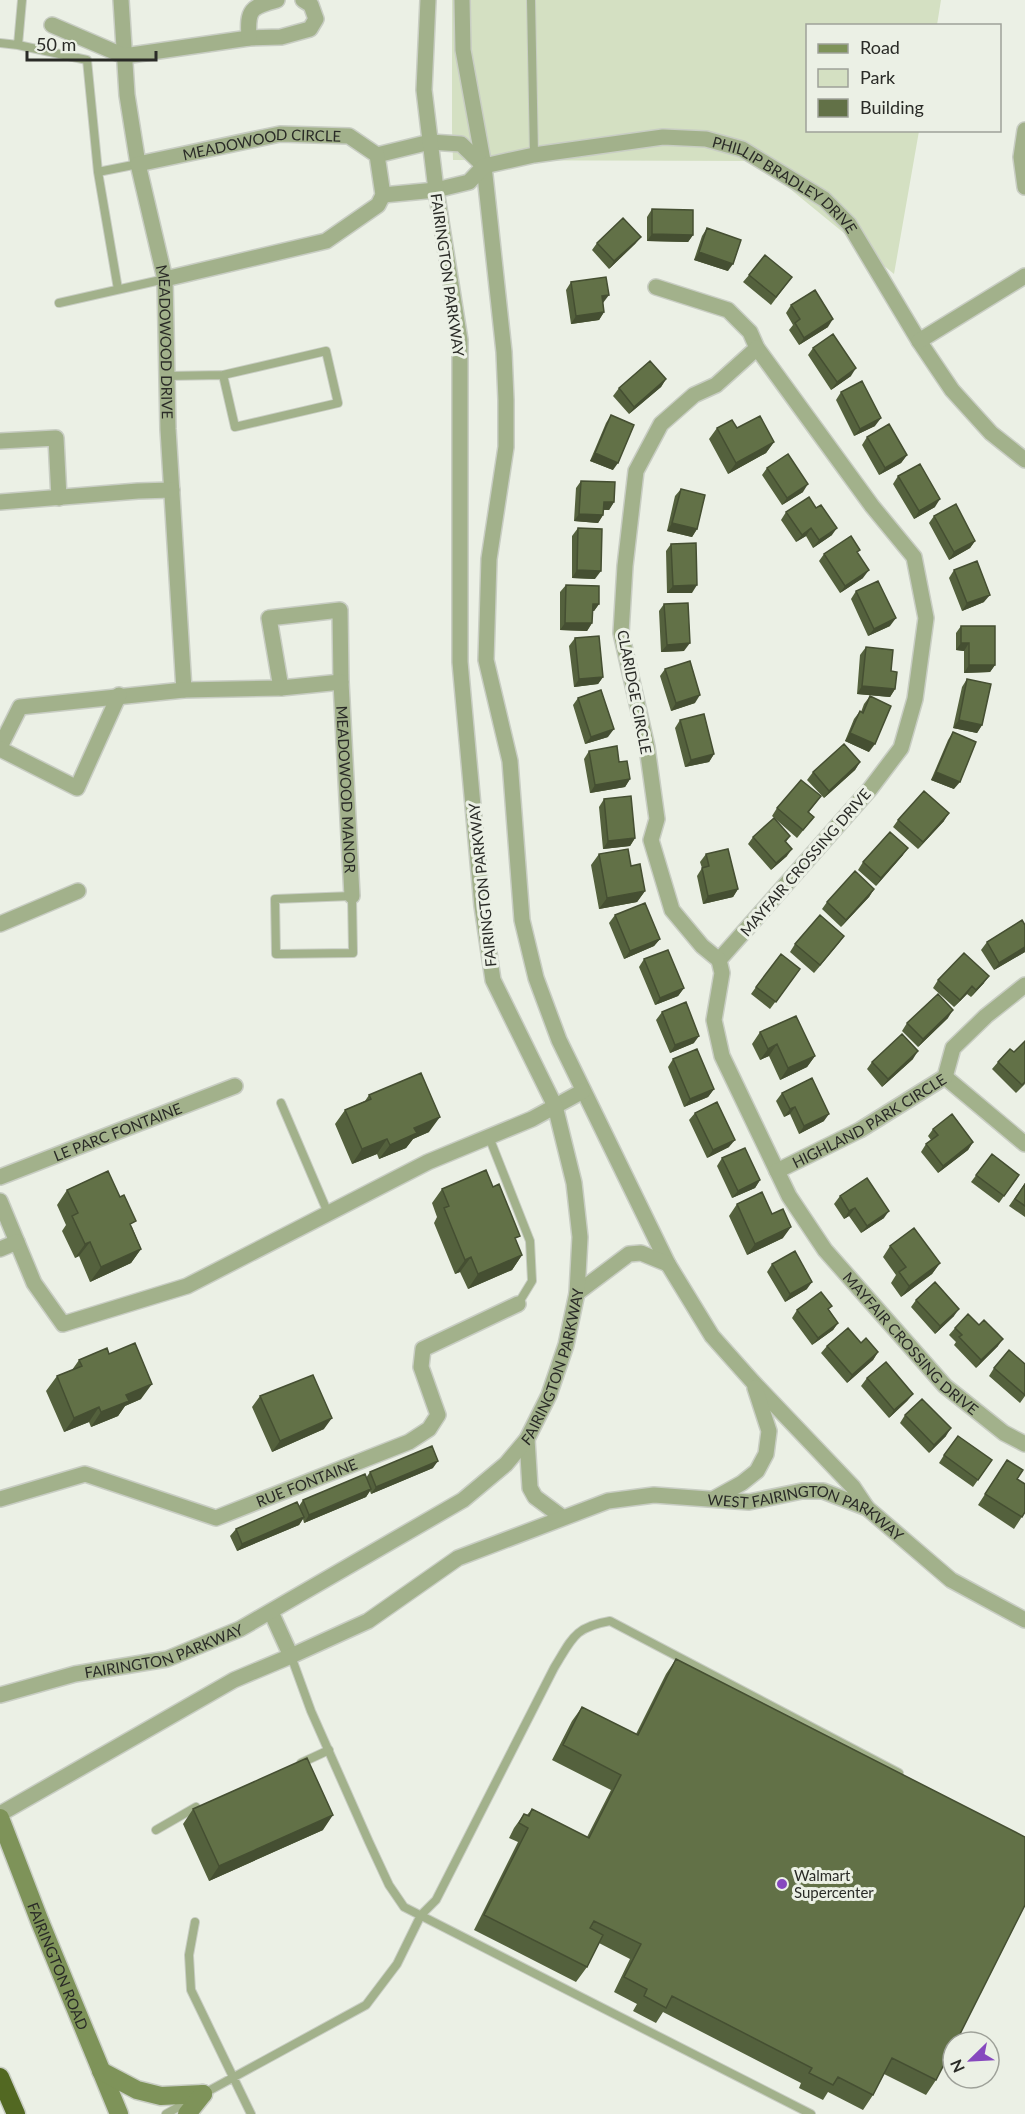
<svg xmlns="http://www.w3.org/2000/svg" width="1025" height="2114" font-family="Lato,sans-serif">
  <rect width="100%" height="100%" fill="#ebf0e5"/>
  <path fill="#d4e0c2" d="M452,0H941L937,25L808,26V130L919,131L894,274L756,161L453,160L452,129Z"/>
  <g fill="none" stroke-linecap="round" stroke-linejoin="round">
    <defs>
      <path id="lane" d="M531,0L534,155
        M0,43L18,45L87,60L98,172L138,164
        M18,45L22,0
        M98,172L118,289
        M59,303L165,279
        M167,376L223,375L326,351L338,403L235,427L223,375
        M352,896L353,953L276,954L275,899Z
        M281,1103L328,1213
        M489,1137L530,1241L532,1281L518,1304
        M291,1656L311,1711L369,1842L389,1885L404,1907L811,2114
        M301,1763L329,1750
        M156,1830L196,1807
        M195,1922L189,1955L191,1990L251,2114
        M203,2094L366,2005L397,1964L421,1915L436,1900L554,1668C572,1639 574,1627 610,1621L899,1773
        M166,2114L189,2101"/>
      <g id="street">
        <path id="s1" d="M121,0L127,95L138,164L165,279L168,429L184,690"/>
        <path d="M462,0L463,50L484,166L504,352L506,400V447L489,559L486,660L510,761L522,920L536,978L559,1040L668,1264L712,1336L753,1382L853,1487L867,1508"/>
        <path d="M52,25L124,56L249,38L281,37L310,29L316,19L311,5L303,0"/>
        <path d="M249,38C247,9 251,7 277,0"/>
        <path d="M1025,130L1021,157L1025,187"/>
        <path d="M377,155L430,142L461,144L484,166"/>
        <path id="s2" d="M138,164L280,134L349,136L377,155L383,195L378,205L326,241L165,279"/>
        <path id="s3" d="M383,195L436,190L469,182L484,166L534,155L663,137L706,139L742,149L824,199L849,224L919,341L952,390L991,433L1025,460"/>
        <path id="s4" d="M656,287L728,310L750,332L757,348L872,506L914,557L926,618L915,699L901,748L870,789L719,960L722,973L714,1020L722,1056L789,1196L825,1250L945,1386L1004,1433L1025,1444"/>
        <path d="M919,341L1025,276"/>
        <path d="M0,441L56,438L59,498"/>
        <path d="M0,502L138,491L172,490"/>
        <path id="s5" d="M281,688L269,618L340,610L341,682L352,896"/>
        <path d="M0,747L20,707L184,690L281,688L341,682"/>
        <path d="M0,749L77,788L119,695"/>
        <path d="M0,924L78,891"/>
        <path d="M719,960L702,946L672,910L651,840L657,819L647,747L621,633L625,566L636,471L661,424L694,395L716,385L757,348"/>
        <path d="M945,1077L1025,1144"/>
        <path id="s6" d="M777,1171L860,1130L945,1077L953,1048L986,1016L1025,985"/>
        <path id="s7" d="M0,1177L235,1086"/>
        <path d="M0,1201L34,1283L63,1324L187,1286L428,1162L532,1119L583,1091"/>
        <path d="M0,1249L17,1242"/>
        <path d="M577,1293L629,1254L641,1253L668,1264"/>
        <path d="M527,1439L530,1488L535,1497L562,1517"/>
        <path d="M715,1498L742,1483L757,1471L766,1454L769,1431L755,1388"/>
        <path id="s8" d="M0,1499L85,1474L216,1518L409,1442L429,1429L438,1415L421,1367L423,1349L518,1304"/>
        <path d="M271,1612L291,1656"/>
        <path id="s9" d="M0,1695L75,1674L167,1659L240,1629L463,1500L506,1464L527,1439L549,1395L566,1345L577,1293L580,1237L574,1183L555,1106L493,980L482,906L460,662V340L436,190L424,90L428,0"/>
        <path id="s10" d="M0,1814L234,1680L291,1656L368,1621L458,1558L608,1501L654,1495L749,1502L802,1491H823L867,1508L951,1580L1025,1620"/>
      </g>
      <g id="secondary">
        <path id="s11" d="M0,1818L40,1922L119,2114"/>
        <path d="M101,2071L137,2090L161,2096L203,2094"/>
        <path d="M187,2114L203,2094"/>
      </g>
      <path id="highway" d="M0,2077L16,2114"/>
    </defs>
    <use href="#lane" stroke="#c8cdc3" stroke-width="10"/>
    <use href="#street" stroke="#c8cdc3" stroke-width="18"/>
    <use href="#secondary" stroke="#c8cdc3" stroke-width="21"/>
    <use href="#highway" stroke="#c8cdc3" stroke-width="21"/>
    <use href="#lane" stroke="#a2b18b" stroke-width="8"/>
    <use href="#street" stroke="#a2b18b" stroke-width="15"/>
    <use href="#secondary" stroke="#7e9359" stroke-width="18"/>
    <use href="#highway" stroke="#526822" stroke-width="18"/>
  </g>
  <path fill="#54613d" d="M652,209L693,235L688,242L647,241V217Z
    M707,228L728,271L694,260L702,236Z
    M641,237L635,244L609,269L592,250L597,243Z
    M749,275L792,277L771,305L743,282Z
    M571,282L603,303L604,312L599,320L571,324L566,290Z
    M791,305L828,327L799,345L789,330L793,325L786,313Z
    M813,348L851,376L831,390L808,355Z
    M666,379L661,387L629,414L613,396L619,388Z
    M841,392L875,426L854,436L836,400Z
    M611,415L613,470L590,461L606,423Z
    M717,428H737L774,442L766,453L728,474L709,439Z
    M867,437L907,455L901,463L879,475L862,445Z
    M767,468L803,492L782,505L762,475Z
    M898,476L935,507L914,519L893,484Z
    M581,481L614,502L609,510H603V515L598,523L574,521L576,488Z
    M681,489L697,529L692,537L667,531L675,496Z
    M786,512L832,535L813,548L806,536L796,542L781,520Z
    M934,516L975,541L970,548L949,560L929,523Z
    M578,528L595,579L572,578V536Z
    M671,544L692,593H667L666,551Z
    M824,554L863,578L840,593L819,561Z
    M954,570L984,602L962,611L949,578Z
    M566,585L599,604L594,611H592V623L587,631L560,630V592Z
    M856,591L890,626L868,636L851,599Z
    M664,604L684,651L661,652L659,611Z
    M961,626L995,665L990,672L964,673V651L956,650V633Z
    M575,638L603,677L598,684L574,687L569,646Z
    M866,647L891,671L895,689L890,697L857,694L860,655Z
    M665,669L695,703L671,711L660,676Z
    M967,679L982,725L977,733L953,728L962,687Z
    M870,696L869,752L845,741L854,719L860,711L861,712L864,704Z
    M578,698L608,737L585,744L573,705Z
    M680,720L714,754L709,762L685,767L675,728Z
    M953,732L954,789L931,780L948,740Z
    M589,751L619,762L630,779L625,787L590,793L584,759Z
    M860,762L855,770L824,798L807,780L813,772Z
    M821,796L809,812L814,817L797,838L772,816L777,808Z
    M604,799L635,838L630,846L603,849L599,807Z
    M898,820L944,821L918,849L893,827Z
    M790,836L786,842L787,856L771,870L748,844L753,837Z
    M599,854L645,891L637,902L599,909L591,865Z
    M706,854L738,889L733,897L703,904L697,876L702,868L700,862Z
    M903,855L876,886L858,870L863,862Z
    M874,889L869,897L841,927L822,909L827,902Z
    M615,915L660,939L654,946L624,959L609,923Z
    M844,936L814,973L790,952L795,944Z
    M987,942L1025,952L994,970L981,950Z
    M644,959L684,988L678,996L655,1005L639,967Z
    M800,969L770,1009L751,994L756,987Z
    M938,980L984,983L971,997L967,994L954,1007L933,988Z
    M662,1012L694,1043L670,1053L656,1020Z
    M948,1018L918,1047L902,1031L907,1023Z
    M760,1032L815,1056L807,1067L780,1080L769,1056L760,1060L752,1044Z
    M1014,1052L1025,1084L1016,1093L992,1069L998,1062Z
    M673,1059L714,1089L708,1097L684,1107L668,1067Z
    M913,1059L882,1087L867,1069L872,1062Z
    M782,1093L824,1121L799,1134L790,1114L784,1117L776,1101Z
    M369,1095L429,1132L413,1139L406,1148L379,1159L377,1154L352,1164L335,1124L345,1110L365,1101Z
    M695,1113L729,1147L707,1158L689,1120Z
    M933,1129L973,1142L968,1150L938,1173L921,1152L926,1144L931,1140L928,1136Z
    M992,1154L1019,1175L999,1203L971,1182Z
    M722,1158L760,1180L755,1188L732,1198L717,1166Z
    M1025,1183V1217L1009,1206Z
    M442,1189L516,1241L522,1255L512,1270L468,1289L460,1272L455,1274L434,1223L437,1217L432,1203Z
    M67,1190L132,1227L141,1249L131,1263L90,1282L79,1256L75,1258L62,1231L66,1225L57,1205Z
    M840,1196L884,1218L861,1233L849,1216L844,1219L834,1204Z
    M737,1204L783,1238L747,1255L729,1216Z
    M890,1246L940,1263L932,1274L901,1297L891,1283L896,1275L883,1257Z
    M772,1264L807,1289L785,1302L767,1272Z
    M916,1300L954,1316L935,1334L911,1307Z
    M797,1310H829L838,1323L833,1330L812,1345L792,1318Z
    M955,1328L998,1346L976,1368L954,1345L956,1342L949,1335Z
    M861,1343L878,1352L873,1360L847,1383L821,1353L827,1346Z
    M109,1354L141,1399L125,1406L118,1416L91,1427L89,1422L64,1432L46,1391L57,1376L72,1370L79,1360Z
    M1025,1364V1396L1020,1403L989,1376L994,1368Z
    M867,1378L913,1394L907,1401L889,1418L861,1386Z
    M260,1396L324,1429L272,1452L252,1407Z
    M905,1415L946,1436L929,1453L900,1423Z
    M944,1455L992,1460L973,1487L939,1463Z
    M1007,1460L1017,1479L1025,1512L1014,1529L978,1505Z
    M433,1468L371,1494L370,1491L366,1497L304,1523L303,1519L299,1525L237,1551L230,1536L236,1529L299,1506L303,1500L366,1478L370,1472Z
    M676,1659L936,2080L926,2095L884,2074L873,2095L863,2110L828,2092L823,2100L799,2088L801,2083L663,2012L656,2023L633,2011L637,2004L614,1992L630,1959L599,1943L587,1967L576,1982L474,1930L518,1842L509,1838L514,1828L524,1814L527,1815L532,1809L587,1837L611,1790L552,1760L572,1721L582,1707L636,1734L666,1674Z
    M193,1809L323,1830L209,1881L183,1824Z"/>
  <path fill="#454f32" d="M652,234L693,235L688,242L647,241Z
    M641,237L635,244L609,269L614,261Z
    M699,252L733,264L728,271L694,260Z
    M609,295L603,303L596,304L602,296Z
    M604,312L599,320L571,324L576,316Z
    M833,319L828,327L799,345L804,338Z
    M856,368L851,376L831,390L837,382Z
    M666,379L661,387L629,414L634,407Z
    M881,418L875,426L854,436L860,429Z
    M774,442L766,453L728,474L736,463Z
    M595,453L618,463L613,470L590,461Z
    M907,455L901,463L879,475L885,468Z
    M808,484L803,492L782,505L787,498Z
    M940,499L935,507L914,519L919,511Z
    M604,502H614L609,510L599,509Z
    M579,514L603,515L598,523L574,521Z
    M672,523L697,529L692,537L667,531Z
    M811,528L806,536L796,542L802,535Z
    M837,528L832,535L813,548L819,540Z
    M975,541L970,548L949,560L954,552Z
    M577,570L601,571L595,579L572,578Z
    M869,570L863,578L840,593L845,586Z
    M697,585L692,593H667L673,586Z
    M990,595L984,602L962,611L967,603Z
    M593,604H599L594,611H587Z
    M896,618L890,626L868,636L874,629Z
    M565,623H592L587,631L560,630Z
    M690,643L684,651L661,652L667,645Z
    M961,643H969L964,651L956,650Z
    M969,665H995L990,672L964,673Z
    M603,677L598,684L574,687L579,679Z
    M862,686L895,689L890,697L857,694Z
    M700,695L695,703L671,711L676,703Z
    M959,720L982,725L977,733L953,728Z
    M614,729L608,737L585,744L591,737Z
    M850,733L875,744L869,752L845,741Z
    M714,754L709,762L685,767L691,760Z
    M860,762L855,770L824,798L829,791Z
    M936,772L960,782L954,789L931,780Z
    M630,779L625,787L590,793L595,785Z
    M949,813L944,821L918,849L923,842Z
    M635,838L630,846L603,849L608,841Z
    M908,848L903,855L876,886L881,878Z
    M792,849L787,856L771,870L776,863Z
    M738,889L733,897L703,904L708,896Z
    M874,889L869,897L841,927L846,920Z
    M645,891L637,902L599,909L607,898Z
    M844,936L839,943L814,973L820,965Z
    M660,939L654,946L624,959L630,951Z
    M1025,947V952L994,970L999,963Z
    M989,976L984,983L971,997L976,990Z
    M972,986L967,994L954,1007Z
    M684,988L678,996L655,1005L660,998Z
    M953,1010L948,1018L918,1047L923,1039Z
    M699,1036L694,1043L670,1053L675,1045Z
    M777,1044L769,1056L760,1060L768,1049Z
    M918,1051L913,1059L882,1087L888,1079Z
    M815,1056L807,1067L780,1080L788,1068Z
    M714,1089L708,1097L684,1107L690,1099Z
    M795,1107L790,1114L784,1117L790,1109Z
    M829,1114L824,1121L799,1134L804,1126Z
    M440,1117L429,1132L413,1139L406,1148L379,1159L390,1145L414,1128Z
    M387,1139L377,1154L352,1164L362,1149Z
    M735,1140L729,1147L707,1158L713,1150Z
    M973,1142L968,1150L938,1173L943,1166Z
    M760,1180L755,1188L732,1198L738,1191Z
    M855,1208L849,1216L844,1219L849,1211Z
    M889,1211L884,1218L861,1233L867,1226Z
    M791,1227L783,1238L747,1255L755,1244Z
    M90,1242L79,1256L75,1258L85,1244Z
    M141,1249L131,1263L90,1282L101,1267Z
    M522,1255L512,1270L468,1289L478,1274Z
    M471,1257L460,1272L455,1274L465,1260Z
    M940,1263L932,1274L901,1297L909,1286Z
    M812,1282L807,1289L785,1302L790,1294Z
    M959,1309L954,1316L935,1334L940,1326Z
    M838,1323L833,1330L812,1345L818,1338Z
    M1003,1339L998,1346L976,1368L981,1360Z
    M878,1352L873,1360L847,1383L852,1375Z
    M152,1384L141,1399L125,1406L118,1416L91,1427L101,1412L126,1395Z
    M913,1394L907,1401L889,1418L894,1410Z
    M99,1407L89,1422L64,1432L74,1418Z
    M332,1418L324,1429L272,1452L280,1441Z
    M951,1428L946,1436L929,1453L934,1445Z
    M438,1461L433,1468L371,1494L376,1487Z
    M371,1489L366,1497L304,1523L309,1515Z
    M304,1517L299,1525L237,1551L242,1544Z
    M333,1815L323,1830L209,1881L219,1866Z"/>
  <path fill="#627147" stroke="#454f32" stroke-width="1.5" d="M652,209L693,210V235L652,234Z
    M623,218L641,237L614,261L597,243Z
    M707,228L741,240L733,264L699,252Z
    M765,255L792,277L776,297L749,275Z
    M606,277L609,295L602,296L604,312L576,316L571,282Z
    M815,290L833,319L804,338L795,323L800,319L791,305Z
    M833,334L856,368L837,382L813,348Z
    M650,361L666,379L634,407L619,388Z
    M862,381L881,418L860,429L841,392Z
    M611,415L634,425L618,463L595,453Z
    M760,416L774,442L736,463L717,428L732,420L737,428Z
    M889,424L907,455L885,468L867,437Z
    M788,454L808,484L787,498L767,468Z
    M920,464L940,499L919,511L898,476Z
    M581,481L615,482L614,502H604L603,515L579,514Z
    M681,489L705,495L697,529L672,523Z
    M809,497L816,508L821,505L837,528L819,540L811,528L802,535L786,512Z
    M956,504L975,541L954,552L934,516Z
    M578,528L602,529L601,571L577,570Z
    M851,536L860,550L857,552L869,570L845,586L824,554Z
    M696,543L697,585L673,586L671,544Z
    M977,561L990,595L967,603L954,570Z
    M878,581L896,618L874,629L856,591Z
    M566,585L599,586V604H593L592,623H565Z
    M688,603L690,643L667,645L664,604Z
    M961,626H995V665H969V643H961Z
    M599,636L603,677L579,679L575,638Z
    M866,647L893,650L891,671L897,672L895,689L862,686Z
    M690,661L700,695L676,703L665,669Z
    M967,679L991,684L982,725L959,720Z
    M601,690L614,729L591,737L578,698Z
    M870,696L891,706L875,744L850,733L860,711L863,713Z
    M704,714L714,754L691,760L680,720Z
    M953,732L976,742L960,782L936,772Z
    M844,744L860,762L829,791L813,772Z
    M617,746L619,762L627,761L630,779L595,785L589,751Z
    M801,780L821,796L808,812L814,817L803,830L777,808Z
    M924,791L949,813L923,842L898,820Z
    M631,796L635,838L608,841L604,799Z
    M774,818L790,836L785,841L792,849L776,863L753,837Z
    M890,832L908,848L881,878L863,862Z
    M628,849L631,866L640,864L645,891L607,898L599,854Z
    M728,849L738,889L708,896L702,868L709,866L706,854Z
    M855,871L874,889L846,920L827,902Z
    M645,903L660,939L630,951L615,915Z
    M820,915L844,936L820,965L795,944Z
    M1022,920L1025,925V947L999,963L987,942Z
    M668,950L684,988L660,998L644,959Z
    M964,953L989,976L976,990L972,986L960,1000L938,980Z
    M781,954L800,969L776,1002L756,987Z
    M938,994L953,1010L923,1039L907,1023Z
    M686,1002L699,1036L675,1045L662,1012Z
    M796,1016L815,1056L788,1068L777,1044L768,1049L760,1032Z
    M902,1034L918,1051L888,1079L872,1062Z
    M1025,1041V1082L1022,1085L998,1062L1010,1049L1014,1052Z
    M697,1049L714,1089L690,1099L673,1059Z
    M421,1073L440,1117L414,1128L417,1133L390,1145L387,1139L362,1149L345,1110L371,1099L369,1095Z
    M812,1078L829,1114L804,1126L795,1107L790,1109L782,1093Z
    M717,1102L735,1140L713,1150L695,1113Z
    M952,1114L973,1142L943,1166L926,1144L938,1135L933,1129Z
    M745,1148L760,1180L738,1191L722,1158Z
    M992,1154L1019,1175L1004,1196L976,1175Z
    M486,1170L493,1187L499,1184L503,1194L520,1236L515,1238L522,1255L478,1274L471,1257L465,1260L452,1228L444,1208L449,1206L442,1189Z
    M108,1171L120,1197L124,1195L136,1221L130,1224L141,1249L101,1267L90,1242L85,1244L72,1216L78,1213L67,1190Z
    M867,1178L889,1211L867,1226L855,1208L849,1211L840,1196Z
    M1025,1184V1206L1015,1199Z
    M762,1192L772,1214L783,1209L791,1227L755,1244L737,1204Z
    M914,1228L940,1263L909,1286L899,1272L906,1267L890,1246Z
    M795,1251L812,1282L790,1294L772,1264Z
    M935,1282L959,1309L940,1326L916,1300Z
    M821,1292L832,1306L828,1309L838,1323L818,1338L797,1310Z
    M968,1314L979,1325L984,1320L1003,1339L981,1360L959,1337L962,1335L955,1328Z
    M848,1328L861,1343L866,1338L878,1352L852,1375L827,1346Z
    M135,1343L152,1384L126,1395L129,1401L101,1412L99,1407L74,1418L57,1376L82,1366L79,1360L107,1348L109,1354Z
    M1009,1350L1025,1364V1395L994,1368Z
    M886,1362L913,1394L894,1410L867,1378Z
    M313,1375L332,1418L280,1441L260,1396Z
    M922,1399L951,1428L934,1445L905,1415Z
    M958,1436L992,1460L978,1480L944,1455Z
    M432,1446L438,1461L376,1487L370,1472Z
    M1007,1460L1023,1470L1017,1479L1025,1484V1512L1022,1517L985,1494Z
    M365,1474L371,1489L309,1515L303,1500Z
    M297,1502L304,1517L242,1544L236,1529Z
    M676,1659L1025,1837V1905L956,2042H953V2047L936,2080L892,2058L873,2095L838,2077L833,2085L809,2073L812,2068L672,1996L666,2008L644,1996L647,1989L624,1977L641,1944L594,1921L590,1928L603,1935L587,1967L484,1915L528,1828L519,1823L524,1814L529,1816L532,1809L589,1838L621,1775L563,1745L582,1707L638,1735Z
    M307,1758L333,1815L219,1866L193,1809Z"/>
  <circle fill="#8648be" stroke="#ebf0e5" stroke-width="2" cx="782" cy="1884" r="6"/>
  <g text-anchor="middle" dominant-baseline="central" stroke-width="6" stroke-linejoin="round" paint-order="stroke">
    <g font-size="15" fill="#2a2b27" stroke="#ebf0e5">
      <text stroke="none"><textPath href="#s2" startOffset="126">MEADOWOOD CIRCLE</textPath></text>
      <text stroke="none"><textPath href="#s3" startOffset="426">PHILLIP BRADLEY DRIVE</textPath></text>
      <text transform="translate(448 275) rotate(82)">FAIRINGTON PARKWAY</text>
      <text stroke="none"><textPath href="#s1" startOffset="346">MEADOWOOD DRIVE</textPath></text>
      <text transform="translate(635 692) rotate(79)">CLARIDGE CIRCLE</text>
      <text stroke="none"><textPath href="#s5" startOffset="322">MEADOWOOD MANOR</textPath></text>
      <text transform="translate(805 862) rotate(-49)">MAYFAIR CROSSING DRIVE</text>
      <text transform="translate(482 885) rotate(-96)">FAIRINGTON PARKWAY</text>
      <text stroke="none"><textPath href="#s6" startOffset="105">HIGHLAND PARK CIRCLE</textPath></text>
      <text stroke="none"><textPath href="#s7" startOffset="126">LE PARC FONTAINE</textPath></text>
      <text stroke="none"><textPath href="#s4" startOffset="1305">MAYFAIR CROSSING DRIVE</textPath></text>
      <text stroke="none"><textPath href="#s9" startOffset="674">FAIRINGTON PARKWAY</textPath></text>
      <text stroke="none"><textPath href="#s8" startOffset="324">RUE FONTAINE</textPath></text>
      <text stroke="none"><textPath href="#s10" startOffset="891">WEST FAIRINGTON PARKWAY</textPath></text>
      <text stroke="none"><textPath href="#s9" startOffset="170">FAIRINGTON PARKWAY</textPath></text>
      <text stroke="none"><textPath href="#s11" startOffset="159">FAIRINGTON ROAD</textPath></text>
    </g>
    <g font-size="15" fill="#2a2b27" stroke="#ebf0e5" text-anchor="start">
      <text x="794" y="1875">Walmart<tspan x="794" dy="17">Supercenter</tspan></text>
    </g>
  </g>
  <rect x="806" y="24" width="195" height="108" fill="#ebf0e5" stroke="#9ea199" stroke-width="1.5"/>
  <rect x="818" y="44" width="30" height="9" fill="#7e9359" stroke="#9ea199" stroke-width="1.5"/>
  <text x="860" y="54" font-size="18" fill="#2a2b27">Road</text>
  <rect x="818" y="69" width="30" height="18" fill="#d4e0c2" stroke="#9ea199" stroke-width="1.5"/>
  <text x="860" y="84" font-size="18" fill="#2a2b27">Park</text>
  <rect x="818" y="99" width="30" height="18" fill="#627147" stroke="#9ea199" stroke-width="1.5"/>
  <text x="860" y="114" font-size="18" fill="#2a2b27">Building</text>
  <g transform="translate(971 2060) rotate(246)"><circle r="28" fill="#ebf0e5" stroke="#9ea199" stroke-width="1.5"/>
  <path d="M0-4.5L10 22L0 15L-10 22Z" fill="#8648be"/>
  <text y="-9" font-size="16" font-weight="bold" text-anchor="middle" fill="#2a2b27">N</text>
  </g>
  <path d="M27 51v9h129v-9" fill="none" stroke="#2a2b27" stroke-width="3"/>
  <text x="36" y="51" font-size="18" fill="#2a2b27" stroke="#ebf0e5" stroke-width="4.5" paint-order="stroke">50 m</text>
</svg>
